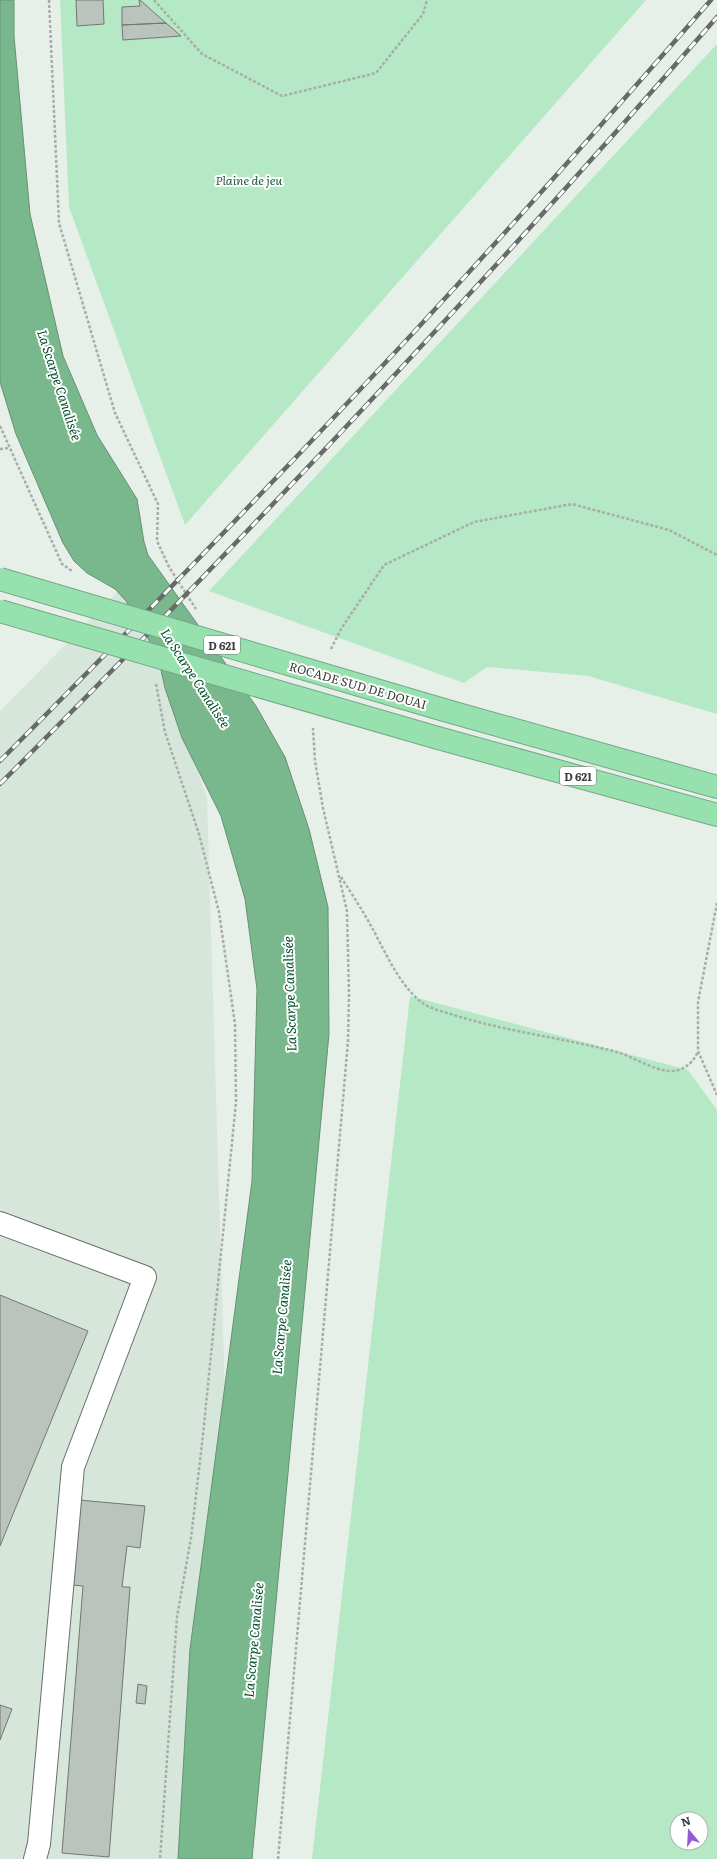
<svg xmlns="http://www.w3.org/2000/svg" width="717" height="1859" font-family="Literata,serif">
  <rect width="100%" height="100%" fill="#e7efe9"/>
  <path fill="#d7e6db" d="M130,579L207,798L239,1859H0V711Z"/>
  <path fill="#b5e8c4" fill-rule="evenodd" d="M60,0H646L185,525L69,207Z
    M717,44V714L588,676L487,667L464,683L209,591Z
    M410,996L688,1070L717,1110V1859H312ZM677,1819H701V1843H677Z"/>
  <path fill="#79b78d" stroke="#669274" d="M0,0H14V36L30,214L63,356L97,435L137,499L144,542L148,555L256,706L285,757L309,829L328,907L329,1034L252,1859H178L190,1649L252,1181L257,989L245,899L221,816L182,738L165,688L159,661L143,628L126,601L115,589L87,573L74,561L63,543L16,434L0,382Z"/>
  <path fill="#bbc3bd" stroke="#717872" d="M76,0H103L104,24L77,26Z
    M139,0H140L166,23L122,25V7L140,6Z
    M166,23L181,36L123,40L122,25Z
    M0,1295L88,1331L0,1546Z
    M79,1500L145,1506L140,1548L127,1546L122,1587H130L109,1857L62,1853L83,1586L72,1585Z
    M138,1684L147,1686L145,1704L136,1703Z
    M0,1705L12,1709L0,1740Z"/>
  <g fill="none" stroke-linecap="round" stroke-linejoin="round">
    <defs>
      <path id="minor" d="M0,1223L145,1277L73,1467L39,1844L35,1859"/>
      <path id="highway" d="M444,710L717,787
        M438,738L717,815"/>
    </defs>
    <use href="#minor" stroke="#686f6a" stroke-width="24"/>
    <use href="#highway" stroke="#76a786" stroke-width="24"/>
    <path stroke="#a7ada9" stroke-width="2.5" stroke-dasharray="3 2" stroke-linecap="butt" d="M49,0L59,223L115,413L158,504L157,541L169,567L196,609
      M154,0L202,54L282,96L376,73L423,14L427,0
      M0,426L62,564L72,571
      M0,449L9,448
      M331,649L341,629L384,565L474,522L572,504L669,530L717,555
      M156,684L165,732L199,834L219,912L235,1024L236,1102L203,1435L191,1538L177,1617L160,1859
      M341,877C351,893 362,909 371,926C385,951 398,983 421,1002C430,1009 444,1012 454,1015C508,1032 563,1038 617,1052C634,1057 654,1071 671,1071C684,1071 694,1062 698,1051
      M717,903L698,1002V1051L717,1095
      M278,1859L348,1041L349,994L347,911L323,808L315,761L313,728"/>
    <use href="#minor" stroke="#fff" stroke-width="22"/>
    <use href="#highway" stroke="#97e1af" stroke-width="22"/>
    <defs>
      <path id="rail" d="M0,761C140,620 279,477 414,332C515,223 613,112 711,0
        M0,784C247,536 487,282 717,17"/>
    </defs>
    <use href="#rail" stroke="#666b67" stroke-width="4.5"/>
    <use href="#rail" stroke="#fff" stroke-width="3" stroke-dasharray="9" stroke-linecap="butt"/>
    <defs>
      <path id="highway-bridge" d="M0,579L444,710
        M0,611L438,738"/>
    </defs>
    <use href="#highway-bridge" stroke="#76a786" stroke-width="24" stroke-linecap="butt"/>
    <use href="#highway-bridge" stroke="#97e1af" stroke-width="22"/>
  </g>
  <g text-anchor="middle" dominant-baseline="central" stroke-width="4" stroke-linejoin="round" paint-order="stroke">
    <g fill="#fff" stroke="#747675" stroke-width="1">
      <rect x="204" y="636" width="36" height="18" rx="3"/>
      <rect x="560" y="767" width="36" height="18" rx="3"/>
    </g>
    <g font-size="11" font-weight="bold" fill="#393c3a">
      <text x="222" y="645">D 621</text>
      <text x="578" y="776">D 621</text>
    </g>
    <g font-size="12" font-style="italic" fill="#1c6139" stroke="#fff">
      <text x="249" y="180">Plaine de jeu</text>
    </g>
    <g font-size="12" fill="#393c3a" stroke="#fff">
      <text transform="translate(358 685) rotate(16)">ROCADE SUD DE DOUAI</text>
    </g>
    <g font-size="13" font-style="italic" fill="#004f29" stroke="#fff">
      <text transform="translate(60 385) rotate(72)">La Scarpe Canalisée</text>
      <text transform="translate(196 678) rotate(57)">La Scarpe Canalisée</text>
      <text transform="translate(289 994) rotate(-92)">La Scarpe Canalisée</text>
      <text transform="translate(281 1317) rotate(-85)">La Scarpe Canalisée</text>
      <text transform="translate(253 1640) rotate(-85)">La Scarpe Canalisée</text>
    </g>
  </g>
  <g transform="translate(689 1831) rotate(342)"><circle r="19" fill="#ffffff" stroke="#b0b1b0"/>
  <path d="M0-3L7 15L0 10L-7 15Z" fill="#965bd3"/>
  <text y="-6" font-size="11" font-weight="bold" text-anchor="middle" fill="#393c3a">N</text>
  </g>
</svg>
